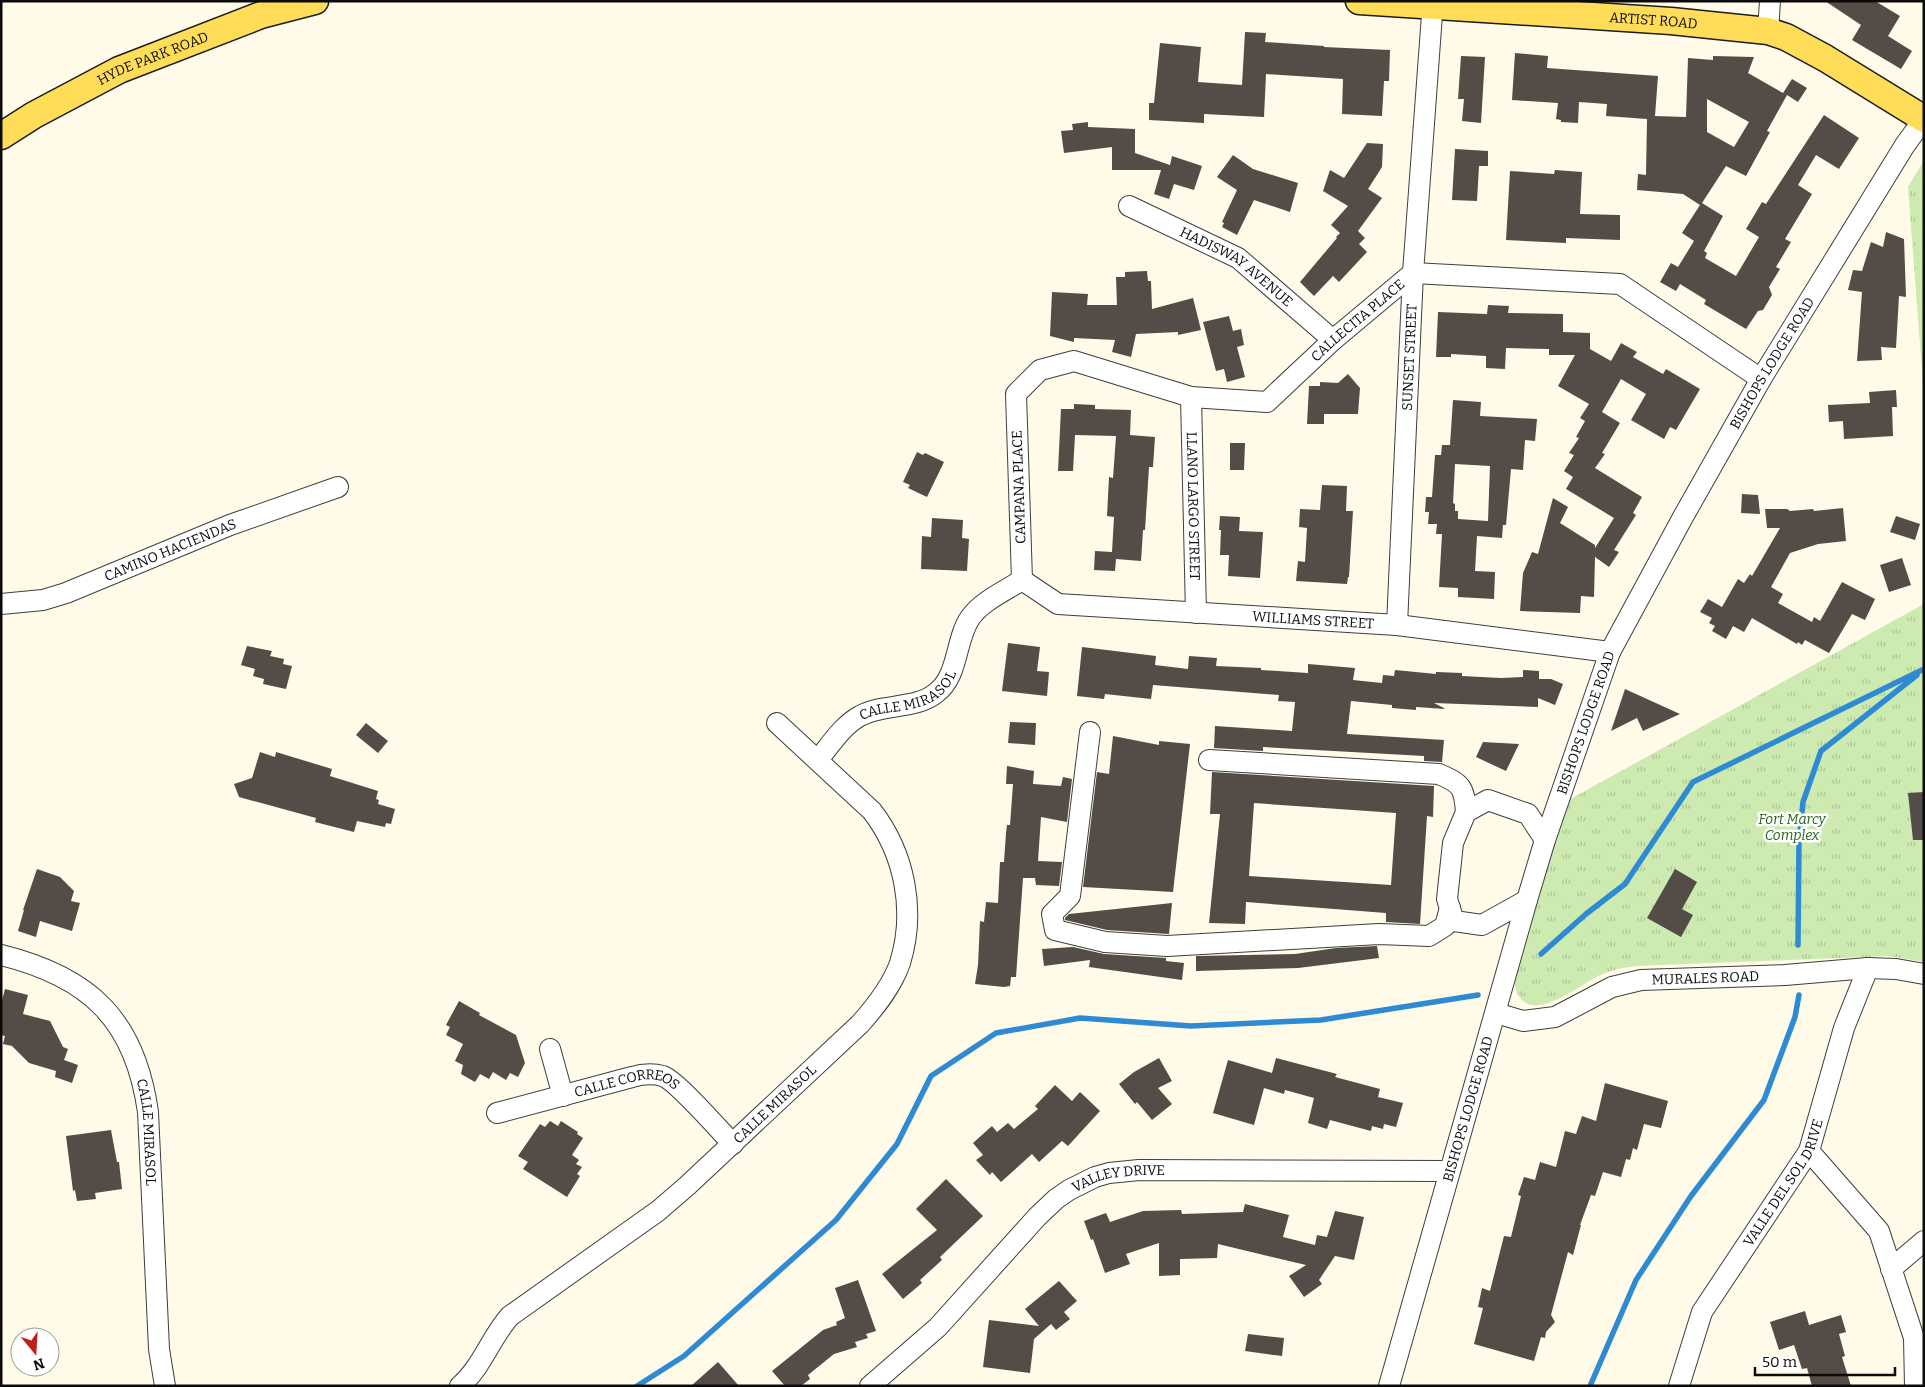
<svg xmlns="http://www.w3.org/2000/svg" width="1925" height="1387" font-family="Bitter,serif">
  <defs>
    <pattern id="park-tufts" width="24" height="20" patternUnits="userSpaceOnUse" patternTransform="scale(1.25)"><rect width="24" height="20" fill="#cdeab1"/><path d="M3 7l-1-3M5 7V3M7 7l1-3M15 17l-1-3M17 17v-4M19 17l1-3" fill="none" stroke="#afc797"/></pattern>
  </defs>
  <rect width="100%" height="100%" fill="#fffbe8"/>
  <path fill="url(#park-tufts)" d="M1924,160V397L1908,187Z
    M1924,604V962L1889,956L1637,966C1624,967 1612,970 1600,975C1576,987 1522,1033 1514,981L1563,803Z"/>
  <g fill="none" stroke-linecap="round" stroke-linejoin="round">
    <path stroke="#2e8bd3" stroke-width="5.5" d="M1798,945L1799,842L1803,802L1821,751L1917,675
      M1541,954L1586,914L1625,884L1693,782L1924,669
      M637,1386L684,1356L836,1220L897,1144L931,1076L996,1033L1080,1018L1191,1026L1321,1020L1478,995
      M1590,1386L1636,1280L1691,1196L1764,1100L1795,1017L1799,995"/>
  </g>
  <path fill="#544c47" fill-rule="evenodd" d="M1825,1H1875L1900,16L1888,36L1912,51L1901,69L1852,40L1861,25Z
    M1245,32L1266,33L1265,42L1324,46V47L1390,50L1389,81H1384L1382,116L1342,114L1343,79L1266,74L1264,117L1204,114V123L1149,120V103H1154L1160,43L1201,47L1198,82L1242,85Z
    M1515,53L1548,56L1547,68L1658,76L1655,116L1686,117L1688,58L1713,60V56L1754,57L1748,73L1783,93L1792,79L1807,88L1798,102L1787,95L1767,131L1770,132L1746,176L1726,166L1702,203L1723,216L1704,251L1707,253L1705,258L1736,276L1759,237L1746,229L1762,202L1766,204L1824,115L1859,138L1839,169L1816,155L1798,185L1812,194L1785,239L1791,242L1776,267L1780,269L1769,287L1772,295L1763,310L1758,311L1746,329L1704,304L1706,300L1680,284L1676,291L1660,282L1671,263L1678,267L1694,241L1682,233L1700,205L1683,194L1637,190L1638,174L1646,175L1647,119L1606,116L1607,104L1579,102L1578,123L1561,122V120L1556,119L1558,103L1512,100ZM1707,99L1749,122L1734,147L1707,132Z
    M1461,56L1485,57L1481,123L1462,121L1464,99H1458Z
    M1088,122V127L1135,129V153L1170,165L1172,156L1202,166L1194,190L1174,184L1169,199L1154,194L1161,170H1112V147L1064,153L1061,131L1073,130L1072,124Z
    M1367,143L1383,144L1382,167L1368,189L1382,198L1358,231L1365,238L1359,244L1367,252L1339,282L1333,276L1314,296L1300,282L1337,238L1336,237L1340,233L1331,225L1348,206L1323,191L1330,170L1344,178Z
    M1455,149L1488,151V166H1479L1477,201L1452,200Z
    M1233,155L1253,169L1298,183L1290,212L1254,200L1237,235L1222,227L1224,223L1222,222L1237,190L1217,177Z
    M1555,170L1582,172L1580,214L1620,215V240L1566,238V243L1506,240L1510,171L1554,174Z
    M1886,232L1904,239L1906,297L1899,296L1896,348L1881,347L1882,360L1857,361L1862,292L1848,290L1853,270L1862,271L1871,242L1883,247Z
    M1147,271L1148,281H1151L1152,309L1193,298L1201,330L1178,335V332L1136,334L1131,357L1112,352L1115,340L1074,338V342L1050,336L1052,292L1088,294L1087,305H1117L1116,277H1125V272Z
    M1488,305L1509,306L1508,313L1563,314V332L1590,333V349L1611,361L1621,343L1637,352L1633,357L1663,374L1666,369L1700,389L1676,430L1670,427L1664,439L1631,420L1646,394L1621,379L1602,412L1620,423L1602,453L1605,454L1595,468L1642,497L1633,513L1636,515L1614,550L1619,552L1609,567L1595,557L1594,597L1581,596L1580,613L1520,611L1523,573L1532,552L1538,554L1553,498L1568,507L1560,523L1595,545V548L1614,518L1566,489L1573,477L1564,471L1574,455L1569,453L1579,438L1576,437L1585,421L1580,418L1589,404L1558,386L1575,355H1549V349L1506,348L1505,369L1486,368V356L1451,354V357H1436L1438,312L1487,314Z
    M1229,316L1233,331L1241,329L1244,345L1237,347L1245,377L1227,382L1224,369L1216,371L1203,322Z
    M1348,374L1360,388L1358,414H1324V424H1307L1309,386H1320V382L1338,383Z
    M1896,390L1897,407H1892L1893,436L1844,439L1843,421L1829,422L1828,405L1870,403L1869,392Z
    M1453,400L1481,402L1480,416L1537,419L1535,441L1525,440L1523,470L1511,469L1506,525H1503L1502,538L1477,536L1475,571L1495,572L1494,599L1458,597V588L1439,587L1442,534H1436L1437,524H1428L1429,512H1425L1426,497H1432L1435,455H1441L1442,445H1450ZM1455,464L1490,466L1488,521L1458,519V511H1455V504L1453,503Z
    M1074,404L1095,405V409L1131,410L1130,435L1155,437L1153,467H1149L1145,530H1143L1141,561L1116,559L1115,571L1094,570L1095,551L1112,552L1114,517L1107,516L1109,477L1113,478L1116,436L1075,435L1073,471H1058L1061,409H1074Z
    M1230,443H1245L1244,470H1230Z
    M917,452L923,455L925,453L944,462L927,497L908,488L910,485L903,482Z
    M1322,485L1347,486L1346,511H1353L1349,577H1348L1347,584L1296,581L1298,561L1305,562L1307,528L1299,527L1300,509L1320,510Z
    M1742,494L1758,495L1760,514L1741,513Z
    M1843,508L1846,541L1818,544L1790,553L1771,587L1783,594L1778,603L1812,622L1814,617L1820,621L1842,582L1875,599L1865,620L1852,614L1829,653L1805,640L1802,645L1798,642L1797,644L1752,618L1744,632L1733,626L1726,639L1712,631L1715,626L1709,623L1712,618L1700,612L1708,599L1722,607L1738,579L1744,583L1750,574L1752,576L1780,528H1767L1765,509H1787L1790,511L1813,509L1814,511Z
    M1220,516L1240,517L1239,531L1263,532L1260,578L1228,576L1229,555H1220L1221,530H1219Z
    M1896,516L1920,524L1915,540L1890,532Z
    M932,518L963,520L962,538L969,539L967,571L921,569L922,536L931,537Z
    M1902,558L1911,585L1889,592L1880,565Z
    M1008,643L1040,647L1037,671L1049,672L1047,696L1002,691Z
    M247,646L272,651L270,656L284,659L283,664L292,666L286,689L263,684L264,679L253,676L255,669L241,665Z
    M1082,647L1156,656L1155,665L1188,669L1189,656L1217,658L1216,666L1261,668V670L1308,673V664L1355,668L1353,680L1382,683L1383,675L1394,676L1395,670L1436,674V672L1462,673V676L1501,678L1523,677V670L1539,671V679H1551L1563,684L1555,705L1538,698V707L1434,703L1446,709L1416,707V710L1392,708V705L1351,701L1347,734L1444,740L1442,762L1424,761V756L1263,747V751L1214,748L1215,726L1292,731L1295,702L1278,701L1279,695L1153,685L1151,699L1105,694L1104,699L1077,696Z
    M1625,689L1680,714L1643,731L1637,718L1611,731Z
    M1010,722L1036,723L1035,745L1008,743Z
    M366,723L388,741L378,753L356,735Z
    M1113,736L1159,745V741L1190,744L1173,892L1083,887L1097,772L1109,774Z
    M1483,742L1519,744L1506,771L1476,757Z
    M260,752L275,757L276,752L332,769L330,776L378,791L376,799L379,800L378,804L395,809L391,824L386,823L385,827L357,821L354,832L315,822L316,818L239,797L234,784L252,778Z
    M1007,766L1034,771L1033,784L1061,786L1063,777L1072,779L1067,822L1041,817L1038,861L1062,862L1059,886L1036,885L1035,878H1023L1016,977H1011L1010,986L1004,987L975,984L978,965L980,921L984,922L986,902L998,903L1000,862H1004L1006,833L1007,825H1010L1013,784H1006Z
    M1212,772L1434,786L1433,817L1427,816L1420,924L1386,922V913L1246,902L1245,924L1209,923L1220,814H1210ZM1254,803L1396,813L1391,885L1249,876Z
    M1924,792V840H1913L1908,793Z
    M37,869L60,877L74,891L71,901L80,903L72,931L40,921L36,937L18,931L24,910H23Z
    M1675,869L1697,882L1682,909L1693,915L1681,937L1647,918Z
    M1172,903L1169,934L1107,930L1065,920V918L1069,914Z
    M1377,946L1379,958L1298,968L1196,971V956L1295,954L1336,948Z
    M1073,947L1104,954L1166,958V961L1184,963L1182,980L1089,967L1090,960L1044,966L1042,949Z
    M5,989L28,995L23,1014L50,1021L63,1047L68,1049L64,1060L78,1065L72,1083L55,1077L56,1071L29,1063L12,1046L3,1044L5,1036L1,1035V1004Z
    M459,1001L480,1013L479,1015L516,1035L525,1063L518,1077L510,1073L506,1080L493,1072L489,1079L480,1074L475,1082L461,1074L463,1065L455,1061L463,1044L446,1035L450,1027L446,1025Z
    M1159,1058L1172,1081L1158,1088L1172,1104L1152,1120L1137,1102L1135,1104L1119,1084L1134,1072Z
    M1276,1058L1337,1074L1335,1077L1380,1089L1378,1097L1403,1103L1396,1127L1384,1124L1383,1129L1372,1126L1371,1131L1330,1120L1327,1129L1308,1123L1314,1098L1285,1090L1284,1094L1264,1088L1254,1125L1213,1113L1228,1060L1272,1073Z
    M1605,1083L1668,1101L1661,1128L1644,1124L1637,1150L1633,1148L1630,1160L1626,1159L1621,1177L1603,1172L1595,1196L1591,1195L1580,1225H1581L1573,1255L1568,1252L1551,1315L1555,1322L1546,1332L1545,1338L1541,1337L1534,1361L1474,1344L1483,1308L1478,1307L1482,1288L1490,1291L1504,1236L1511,1237L1521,1196L1518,1195L1524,1177L1535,1180L1540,1162L1556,1167L1565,1131L1576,1134L1582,1116L1596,1121Z
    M1055,1085L1072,1101L1080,1092L1100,1111L1068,1146L1062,1141L1039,1162L1032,1154L1001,1182L992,1172L990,1175L976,1160L983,1155L973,1143L992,1126L997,1132L1008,1123L1014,1129L1038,1109L1035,1106Z
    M550,1121L558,1126L561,1121L578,1132L577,1134L583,1138L572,1155L579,1160L576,1164L582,1167L577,1174L580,1176L567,1197L523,1169L528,1162L518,1156L540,1124L545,1127Z
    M111,1130L117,1162H119L122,1189L95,1193L96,1199L77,1201L75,1190L73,1191L66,1136Z
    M946,1179L983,1216L940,1257L942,1260L920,1280L922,1283L903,1299L882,1274L937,1230L916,1209Z
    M1245,1204L1289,1215L1283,1237L1315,1245L1317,1235L1327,1237L1335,1211L1364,1217L1354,1260L1335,1256L1319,1280L1322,1284L1304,1297L1289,1276L1306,1265L1218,1244L1217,1258L1180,1259V1275L1159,1276V1243L1126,1254L1130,1264L1105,1273L1093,1239L1091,1240L1084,1221L1106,1213L1110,1222L1143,1211L1181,1210L1182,1214L1243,1212Z
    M858,1280L876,1331L866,1334L868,1338L855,1342L857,1347L834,1354L808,1375L810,1379L801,1386H785L772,1371L823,1330L837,1325L836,1322L845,1318L835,1288Z
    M1059,1281L1077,1301L1064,1312L1070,1319L1056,1330L1051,1324L1034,1339L1030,1373L983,1367L989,1320L1039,1326L1025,1309Z
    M1805,1311L1809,1325L1841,1315L1846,1332L1839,1334L1845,1356L1842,1357L1851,1386H1812L1807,1368L1802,1369L1794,1345L1779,1350L1770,1322Z
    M1248,1334L1284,1338L1282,1356L1245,1351Z
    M718,1362L739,1386H691Z"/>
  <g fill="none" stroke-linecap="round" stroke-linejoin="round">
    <defs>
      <g id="minor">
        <path d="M1768,31L1770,1"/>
        <path id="s1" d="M1129,206L1238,258L1333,340"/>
        <path id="s2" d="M1191,397L1196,613"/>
        <path id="s3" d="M1022,580L1016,394L1040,370L1074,361L1191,397L1267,402L1333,340L1413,273L1620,284L1761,379"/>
        <path id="s4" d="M1022,580L1058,604L1397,625L1610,652"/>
        <path id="s5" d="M1,604L43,600L66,593L230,525L338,487"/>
        <path id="s6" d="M1397,625L1413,273L1433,1"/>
        <path d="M1090,732L1070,896L1052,914L1055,930L1105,942L1167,946L1379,934L1429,936L1445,926L1450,908"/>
        <path id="s7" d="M818,760C830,745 843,725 860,716C883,703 915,710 936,693C959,676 955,640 970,618C982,601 1005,591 1022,580"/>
        <path d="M1209,760L1439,774C1462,784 1464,787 1466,812"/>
        <path d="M1527,900L1482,925L1454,921L1447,899L1453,843L1466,812L1488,800L1528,814L1545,840"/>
        <path id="s8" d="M1,955C90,977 135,1020 148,1112L159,1349L165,1386"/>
        <path id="s9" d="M1496,1013L1523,1021L1555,1017L1612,987L1641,980L1785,975L1868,968L1896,969L1924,974"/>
        <path d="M550,1049L563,1096"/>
        <path id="s10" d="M497,1113L632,1077C642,1074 652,1073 663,1076C678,1082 719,1130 733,1144"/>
        <path d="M1809,1151L1879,1231L1914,1338L1915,1386"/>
        <path d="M1891,1269L1924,1241"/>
        <path id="s11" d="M460,1386C482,1367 491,1337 510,1316L658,1211L687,1186L860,1024C876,1006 892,986 900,963C916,911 905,854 872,811L777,723"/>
        <path id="s12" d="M870,1386L938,1327L1037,1217L1056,1199L1069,1190L1095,1177L1109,1173L1139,1170L1449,1171"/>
        <path id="s13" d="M1389,1386L1527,900L1545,840L1610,652L1683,517L1761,379L1905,145L1924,119"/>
        <path id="s14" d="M1679,1386L1702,1312L1809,1151L1844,1028L1868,968"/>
      </g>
      <g id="major">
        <path id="s15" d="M1359,1L1671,21L1768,31L1786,37L1825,58L1924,119"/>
        <path id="s16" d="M1,136L34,115L119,70L261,15L315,1"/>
      </g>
    </defs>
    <use href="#minor" stroke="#3e3e3e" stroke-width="22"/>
    <use href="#major" stroke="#1c1c1c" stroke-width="29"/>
    <use href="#minor" stroke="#fff" stroke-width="20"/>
    <use href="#major" stroke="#ffdd58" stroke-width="26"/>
  </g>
  <g text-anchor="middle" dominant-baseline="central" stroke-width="5" stroke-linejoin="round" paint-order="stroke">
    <g font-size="14" fill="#0b0b0b" stroke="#fff">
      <text stroke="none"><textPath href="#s15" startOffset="295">ARTIST ROAD</textPath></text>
      <text stroke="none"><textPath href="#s16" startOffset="171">HYDE PARK ROAD</textPath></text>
      <text stroke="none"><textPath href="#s1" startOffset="124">HADISWAY AVENUE</textPath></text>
      <text stroke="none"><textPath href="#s3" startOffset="576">CALLECITA PLACE</textPath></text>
      <text stroke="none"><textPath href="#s6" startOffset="268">SUNSET STREET</textPath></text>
      <text stroke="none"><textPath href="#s13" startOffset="1098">BISHOPS LODGE ROAD</textPath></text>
      <text transform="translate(1019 487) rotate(-92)">CAMPANA PLACE</text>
      <text stroke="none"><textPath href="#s2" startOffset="109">LLANO LARGO STREET</textPath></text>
      <text stroke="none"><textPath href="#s5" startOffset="179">CAMINO HACIENDAS</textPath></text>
      <text stroke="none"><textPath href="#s4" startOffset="299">WILLIAMS STREET</textPath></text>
      <text stroke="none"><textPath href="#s7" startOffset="115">CALLE MIRASOL</textPath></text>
      <text stroke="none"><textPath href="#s13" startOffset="692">BISHOPS LODGE ROAD</textPath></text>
      <text stroke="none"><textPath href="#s9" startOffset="219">MURALES ROAD</textPath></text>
      <text stroke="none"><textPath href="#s10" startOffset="135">CALLE CORREOS</textPath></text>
      <text stroke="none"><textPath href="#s11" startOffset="426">CALLE MIRASOL</textPath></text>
      <text stroke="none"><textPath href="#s13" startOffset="288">BISHOPS LODGE ROAD</textPath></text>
      <text stroke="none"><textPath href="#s8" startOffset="252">CALLE MIRASOL</textPath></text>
      <text stroke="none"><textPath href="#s12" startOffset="332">VALLEY DRIVE</textPath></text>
      <text stroke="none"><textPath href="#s14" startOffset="231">VALLE DEL SOL DRIVE</textPath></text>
    </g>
    <g font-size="14" font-style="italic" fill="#266419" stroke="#fff">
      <text x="1792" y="819">Fort Marcy<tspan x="1792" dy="16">Complex</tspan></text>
    </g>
  </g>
  <rect width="1925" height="1387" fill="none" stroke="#0b0b0b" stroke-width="5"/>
  <g transform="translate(35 1352) rotate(162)"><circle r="24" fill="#ffffff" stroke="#9d9d9d"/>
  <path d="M0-4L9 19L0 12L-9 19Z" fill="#c01e1f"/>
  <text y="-8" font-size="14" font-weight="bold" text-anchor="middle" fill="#0b0b0b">N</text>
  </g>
  <path d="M1755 1367v8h140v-8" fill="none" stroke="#0b0b0b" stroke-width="2.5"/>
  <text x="1762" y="1367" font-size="15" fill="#0b0b0b" stroke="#ffffff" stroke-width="4" paint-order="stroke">50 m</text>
</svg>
